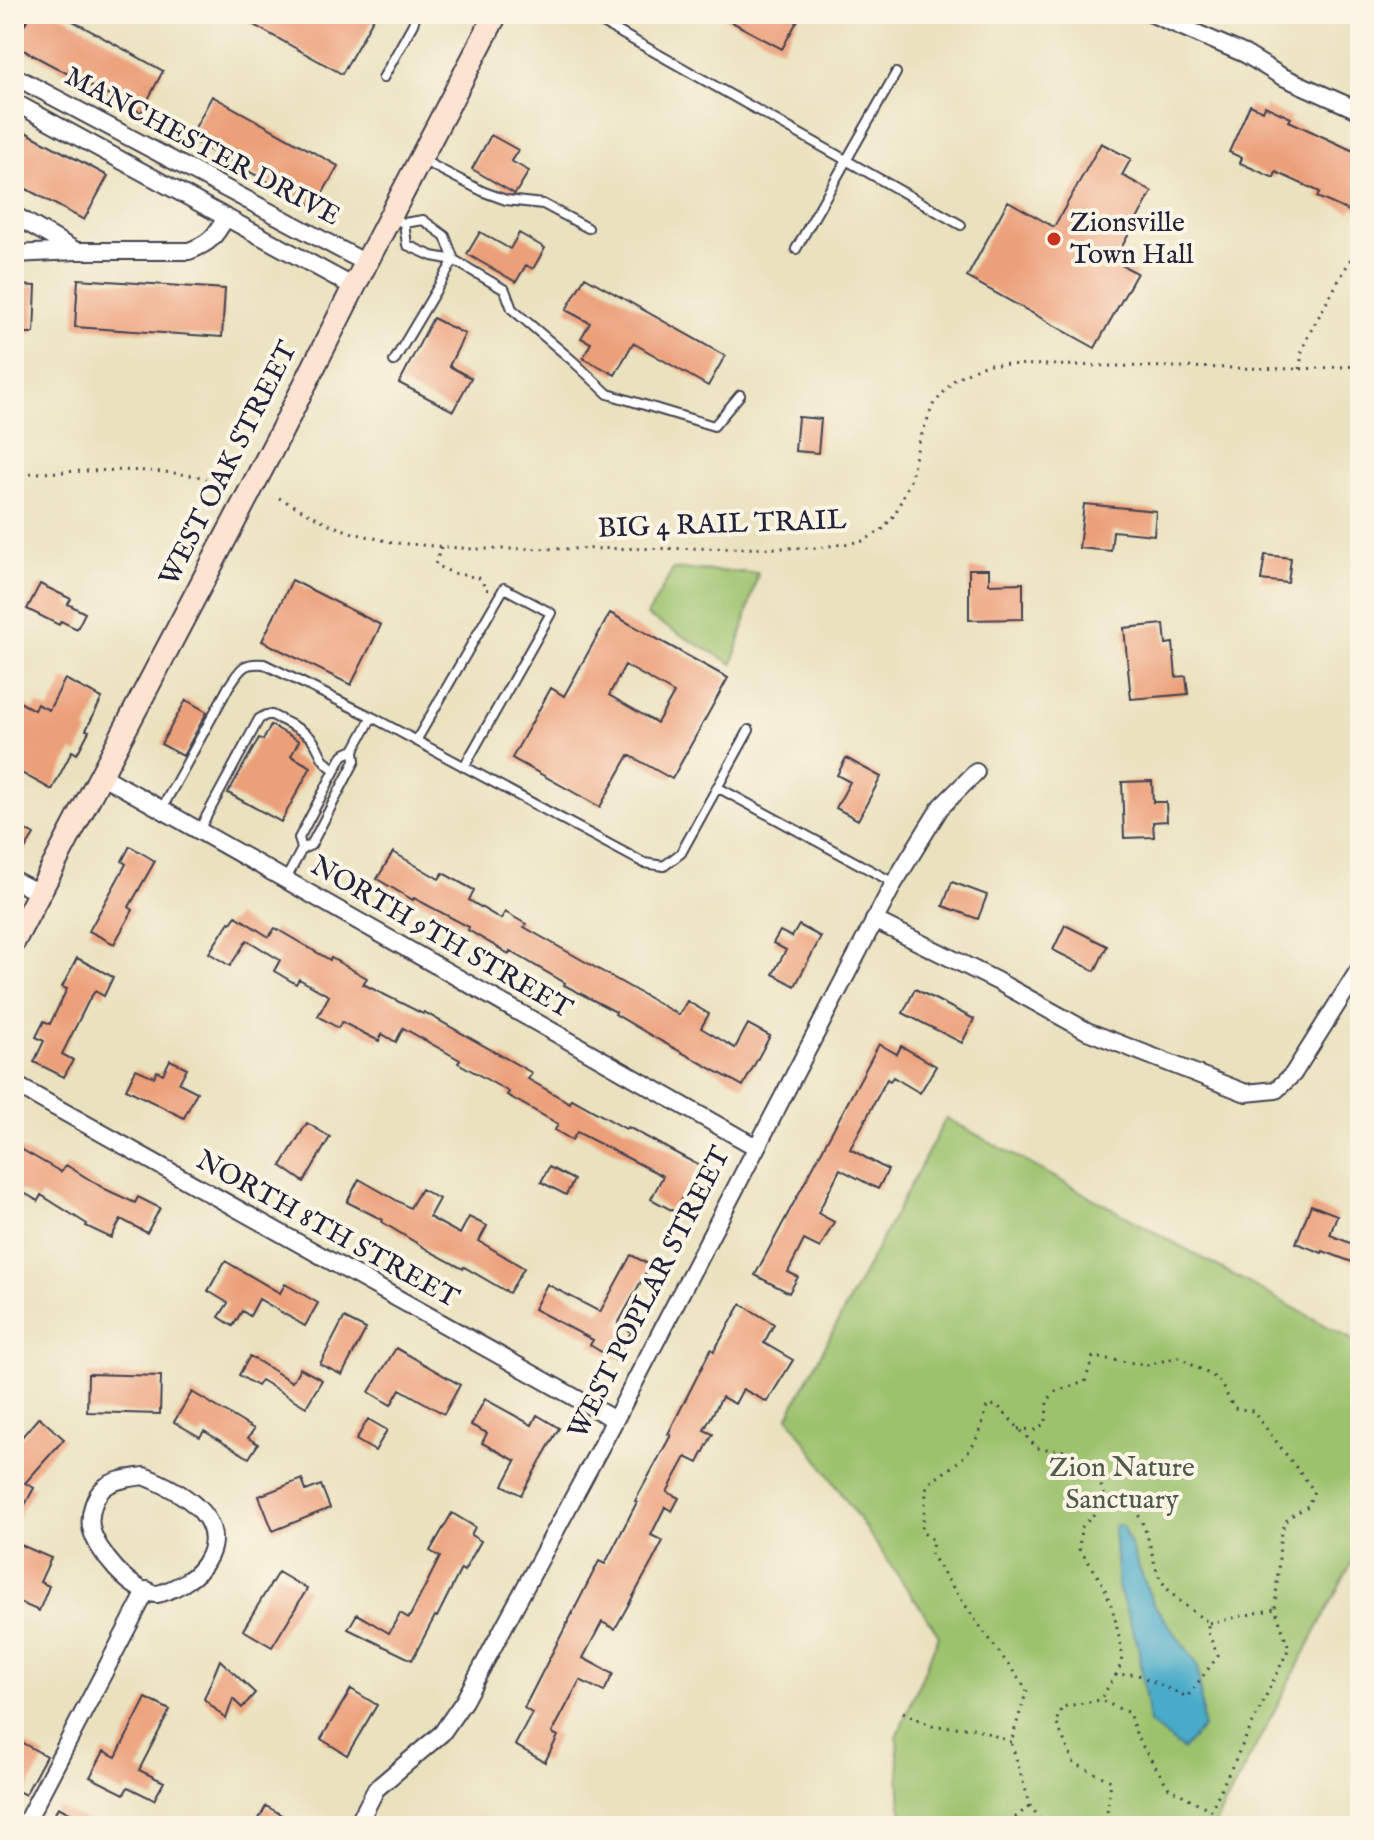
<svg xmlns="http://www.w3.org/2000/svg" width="1374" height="1840" font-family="'IM FELL English',serif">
  <rect width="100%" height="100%" fill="#fcf5e5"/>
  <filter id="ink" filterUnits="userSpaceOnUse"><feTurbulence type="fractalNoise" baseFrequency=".0125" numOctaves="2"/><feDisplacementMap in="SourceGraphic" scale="16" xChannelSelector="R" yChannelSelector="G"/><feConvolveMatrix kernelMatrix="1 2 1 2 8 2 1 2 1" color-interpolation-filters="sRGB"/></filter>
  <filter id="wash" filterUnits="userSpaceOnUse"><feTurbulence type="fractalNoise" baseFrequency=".006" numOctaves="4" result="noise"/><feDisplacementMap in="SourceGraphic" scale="32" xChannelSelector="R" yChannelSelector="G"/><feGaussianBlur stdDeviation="1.8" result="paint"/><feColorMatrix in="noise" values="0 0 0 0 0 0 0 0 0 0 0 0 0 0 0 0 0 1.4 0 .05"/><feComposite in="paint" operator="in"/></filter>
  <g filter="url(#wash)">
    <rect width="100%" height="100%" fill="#eae1be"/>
    <path fill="#9cc26d" stroke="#5f7254" stroke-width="2" d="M673,569L758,573L733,664L647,616Z
      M946,1118L1360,1344V1547L1214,1826H902L897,1737L939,1635L788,1416Z"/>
    <path fill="#49abc8" stroke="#366682" stroke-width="2" d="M1122,1525L1153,1603L1198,1665L1203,1727L1183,1750L1149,1723L1138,1645L1118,1587L1114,1526Z"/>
    <g id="blocks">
      <path fill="#eca07a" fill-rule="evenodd" d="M30,14H60L163,71L141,113L14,45Z
        M234,14H376L342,74Z
        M717,14H801L782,49Z
        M212,96L338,166L315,207L189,139Z
        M1250,105L1263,111L1265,106L1291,118L1289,121L1360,154V210L1353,207L1351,212L1317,197L1320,192L1276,172L1274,178L1240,163L1242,158L1229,152Z
        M14,126L108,176L84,220L19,185L22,180L14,175Z
        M491,135L518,150L511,161L529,171L515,194L472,169Z
        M1101,143L1131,159L1122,175L1152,192L1114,261L1137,273L1095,348L967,277L1008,201L1054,227Z
        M480,232L510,249L519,233L545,248L533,269L526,265L516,282L467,254Z
        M585,277L725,356L708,386L633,343L615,375L583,358L591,343L581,338L590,323L566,310Z
        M78,279L225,289L222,337L75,327Z
        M14,285L36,286L34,333H14Z
        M433,318L465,334L449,366L471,378L453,411L399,383Z
        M798,417L821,419L818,453L795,451Z
        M1084,504L1156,511L1154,535L1113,531L1111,551L1079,548Z
        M1265,555L1291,558L1288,583L1261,580Z
        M969,569H989V584L1023,583V619L969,620Z
        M292,580L381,625L351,685L262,641Z
        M40,584L71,599L68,604L85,613L77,629L61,621L59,625L27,609Z
        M610,613L728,678L672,779L629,755L600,807L512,758L551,688L564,696ZM625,665L674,693L657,723L609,695Z
        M1164,624L1166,644L1173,643L1176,677L1186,676L1188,694L1131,699L1124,628Z
        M65,679L102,698L86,730L89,731L77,754L72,751L52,790L14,769V699L34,710L37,704L49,710Z
        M186,700L207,712L183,756L161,744Z
        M271,725L299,741L291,756L311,767L281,822L228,793L259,738L263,740Z
        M846,758L881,777L858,820L836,808L850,782L837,775Z
        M1152,781L1153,802H1166L1167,821L1153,822L1154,837L1124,838L1122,782Z
        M14,823L34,835L24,851L14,845Z
        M130,846L155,861L129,907L133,910L114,944L89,931L126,864L122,861Z
        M393,852L439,879L443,873L474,890L469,900L501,919L505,912L526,924L524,927L679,1015L687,1001L709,1014L701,1028L735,1048L748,1024L770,1036L743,1086L657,1039L615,1014L616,1012L564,985L565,983L510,951L509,954L468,930L469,927L414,898L413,900L377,879Z
        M952,882L987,895L978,919L943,906Z
        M236,916L269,937L275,928L330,960L331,958L367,978L363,984L423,1014L424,1012L532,1073L528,1079L570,1103L572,1099L626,1129L628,1127L700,1166L675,1212L651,1199L663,1176L577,1132L572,1140L555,1130L558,1124L507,1095L509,1092L458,1063L460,1060L403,1028L396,1042L382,1034L379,1041L342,1022L338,1028L318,1016L329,996L299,979L296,984L274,971L280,960L247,940L230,966L209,953L229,922L231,923Z
        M799,925L821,937L795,986L773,974L786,950L773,943L780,931L792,937Z
        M1065,925L1107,946L1095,971L1053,950Z
        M77,958L113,977L104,996L95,991L89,1000L62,1054L73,1060L64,1077L34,1062L44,1041L36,1037L44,1021L50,1024L67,989L62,987Z
        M915,989L974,1019L962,1043L903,1013Z
        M879,1044L897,1054L901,1046L936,1066L920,1093L893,1077L890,1081L887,1079L850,1149L888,1170L878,1189L840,1169L818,1213L834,1222L820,1248L804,1240L788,1272L798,1277L789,1293L755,1275Z
        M170,1060L187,1068L179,1083L197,1092L184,1118L126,1089L136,1069L154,1077L157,1071L163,1074Z
        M307,1123L330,1137L304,1182L281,1166Z
        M14,1145L61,1172L66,1165L105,1189L135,1203L138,1197L160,1208L147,1233L121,1219L111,1238L86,1226L87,1224L41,1195L38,1201L14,1187Z
        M549,1167L574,1180L566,1195L541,1182Z
        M359,1179L410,1208L421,1189L439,1199L429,1217L460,1234L469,1217L487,1226L479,1241L524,1268L509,1293L464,1267L463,1269L433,1253L382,1222L383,1220L347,1202Z
        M1311,1205L1337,1215L1330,1235L1360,1247V1265L1323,1251L1322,1253L1296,1243Z
        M631,1255L650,1265L618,1324L631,1332L615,1360L590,1345L593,1340L534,1309L547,1284L600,1312Z
        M225,1261L280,1293L285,1284L318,1303L305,1326L259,1299L250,1316L242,1311L233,1326L219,1317L228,1303L208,1291Z
        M741,1304L774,1324L764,1343L793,1360L767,1402L743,1389L735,1404L722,1397L704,1430L713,1434L698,1463L686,1457L667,1492L679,1498L672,1511L665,1507L651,1535L663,1541L652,1562L615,1629L602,1622L583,1658L613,1674L604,1692L580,1680L552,1733L558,1736L545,1762L515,1745L532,1713L524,1708L599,1561L605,1564L637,1502L635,1501L671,1435L668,1434L711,1349L714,1351Z
        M344,1318L366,1329L342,1375L320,1364Z
        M396,1348L460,1385L444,1414L400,1389L391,1405L369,1392Z
        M250,1356L292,1382L300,1368L322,1380L306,1407L261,1380L257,1386L239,1375Z
        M88,1374L161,1376L160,1414L87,1412Z
        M192,1392L254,1429L248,1438L258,1444L249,1458L204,1431L200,1437L174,1422Z
        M485,1399L532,1425L537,1415L559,1428L521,1495L503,1485L516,1461L482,1443L487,1433L471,1425Z
        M39,1417L64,1439L25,1483L34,1488L14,1525V1446Z
        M368,1419L387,1430L375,1451L356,1440Z
        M302,1479L306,1491L321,1485L330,1508L273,1531L259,1496Z
        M452,1513L475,1527L471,1535L481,1541L464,1571L461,1569L437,1617L435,1616L412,1660L348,1629L357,1614L389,1633L400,1613L409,1618L440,1557L430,1551Z
        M14,1542L51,1558L40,1582L49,1586L39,1611L14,1600Z
        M278,1572L307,1589L272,1647L243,1630Z
        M220,1660L255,1693L242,1708L233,1699L226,1719L204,1699Z
        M351,1689L377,1705L347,1755L321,1739Z
        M146,1698L170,1710L139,1770L164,1782L154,1800L128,1787L124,1794L90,1777L104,1751L116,1757Z
        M19,1741L46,1756L25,1795L14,1789V1751Z
        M266,1806L275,1811L300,1826H255Z
        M58,1807L95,1826H59L51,1822Z"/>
    </g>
  </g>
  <g filter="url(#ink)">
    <use href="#blocks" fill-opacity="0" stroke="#403f4f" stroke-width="2"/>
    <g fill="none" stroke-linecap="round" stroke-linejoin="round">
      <defs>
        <path id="lane" d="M587,14L961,225
          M383,78L413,24L416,14
          M422,160L484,192L506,200L543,204L588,228
          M391,218L404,223L423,220L445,236L454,260L432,256L407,245L404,223
          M796,249L896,73
          M394,361L454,260L505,290L512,309L573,361L608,394L714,426L740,395
          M416,741L504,588L551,613L464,767
          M354,750L343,755L299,838L302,849L311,845L355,761L354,750L372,717L644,863L664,866L681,853L749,730
          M717,787L894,883
          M161,810L229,686C241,669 242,662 264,664L372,717
          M199,830L259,719L266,715H272C285,722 303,729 312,739C323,753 317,757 335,770
          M286,879L302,849"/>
        <path id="street" d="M1152,14L1245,54L1281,76L1360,111
          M14,76L366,263
          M14,102L354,287
          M14,215L76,251
          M14,254L76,251H189C210,243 215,237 226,217
          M101,775L756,1147
          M14,880L39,893
          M874,920L997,981L1087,1031L1246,1093L1276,1090L1293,1074L1360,968
          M14,1084L615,1420
          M144,1476C174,1488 228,1515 209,1556C204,1567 196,1576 185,1582C179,1586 164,1593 157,1594C132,1594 95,1550 91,1527C89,1515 94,1496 104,1488C114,1479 132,1478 144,1476Z
          M24,1826L147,1590
          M357,1826L376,1789L442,1733L464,1701L615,1420L894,883L940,808L976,772"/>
        <path id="secondary" d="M14,941L280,434L366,263L496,14"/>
      </defs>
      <use href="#lane" stroke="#403f4f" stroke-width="12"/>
      <use href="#street" stroke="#403f4f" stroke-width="20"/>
      <use href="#secondary" stroke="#403f4f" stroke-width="26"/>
      <path stroke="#403f4f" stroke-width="3" stroke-dasharray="2 6" stroke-linecap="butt" d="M1300,369L1302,351L1308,336L1360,242
        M14,474C78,472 143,465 206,478
        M279,498L331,525L353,533L396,543L473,549L817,548L863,541L882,530L895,514L910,481L919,442L933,405L956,378L986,364L1300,369L1360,366
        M441,547L435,565L453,573L479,578L483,582L484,589L489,590
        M1018,1429L1036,1430L1046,1422L1047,1401L1056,1391L1085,1382L1093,1357L1148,1365L1178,1357L1218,1379L1234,1408L1253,1411L1314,1491L1308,1506L1288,1518L1281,1532L1275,1609L1289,1648L1211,1810L1169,1788L1138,1739L1129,1713L1100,1700
        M1209,1623L1275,1609
        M903,1712L932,1726L974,1728L1011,1742
        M1014,1826L1016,1817L1030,1805
        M1045,1826L1030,1805L1011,1742L1027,1690L974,1618L931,1555L933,1540L922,1532L927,1485C964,1457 976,1455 987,1406L997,1405L1037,1448L1075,1452L1100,1483L1107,1503
        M1092,1826L1106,1821L1111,1781L1074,1763L1056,1722L1062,1707L1100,1700L1116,1675L1136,1674L1187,1697L1218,1656L1207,1630L1209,1623C1191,1610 1169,1596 1159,1576C1149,1555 1146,1490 1108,1503C1099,1507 1088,1521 1081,1528L1079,1549C1102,1579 1111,1596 1118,1633C1122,1652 1125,1657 1116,1675"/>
      <use href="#lane" stroke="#fff" stroke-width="8"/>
      <use href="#street" stroke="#fff" stroke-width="16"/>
      <use href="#secondary" stroke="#fde4d1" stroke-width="22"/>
    </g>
  </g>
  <circle fill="#c8321e" stroke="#fcf5e5" stroke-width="3" cx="1054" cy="239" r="8"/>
  <g text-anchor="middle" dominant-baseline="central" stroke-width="8" stroke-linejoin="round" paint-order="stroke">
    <g font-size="28" fill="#22223b" stroke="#fcf5e5">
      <text transform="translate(202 147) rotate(28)">MANCHESTER DRIVE</text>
      <text transform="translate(229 464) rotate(-63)">WEST OAK STREET</text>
      <text transform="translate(722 525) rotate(-2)">BIG 4 RAIL TRAIL</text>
      <text transform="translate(441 938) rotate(30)">NORTH 9TH STREET</text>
      <text transform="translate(327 1230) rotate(29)">NORTH 8TH STREET</text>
      <text transform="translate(650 1293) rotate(-63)">WEST POPLAR STREET</text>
    </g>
    <g font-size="28" fill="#22223b" stroke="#fcf5e5" text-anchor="start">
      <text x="1070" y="223">Zionsville<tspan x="1070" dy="32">Town Hall</tspan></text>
    </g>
    <g font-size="28" fill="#4d5a4c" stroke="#fcf5e5">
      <text x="1122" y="1468">Zion Nature<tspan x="1122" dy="32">Sanctuary</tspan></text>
    </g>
  </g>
  <rect width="1374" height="1840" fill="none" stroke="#fcf5e5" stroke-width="48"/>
</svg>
